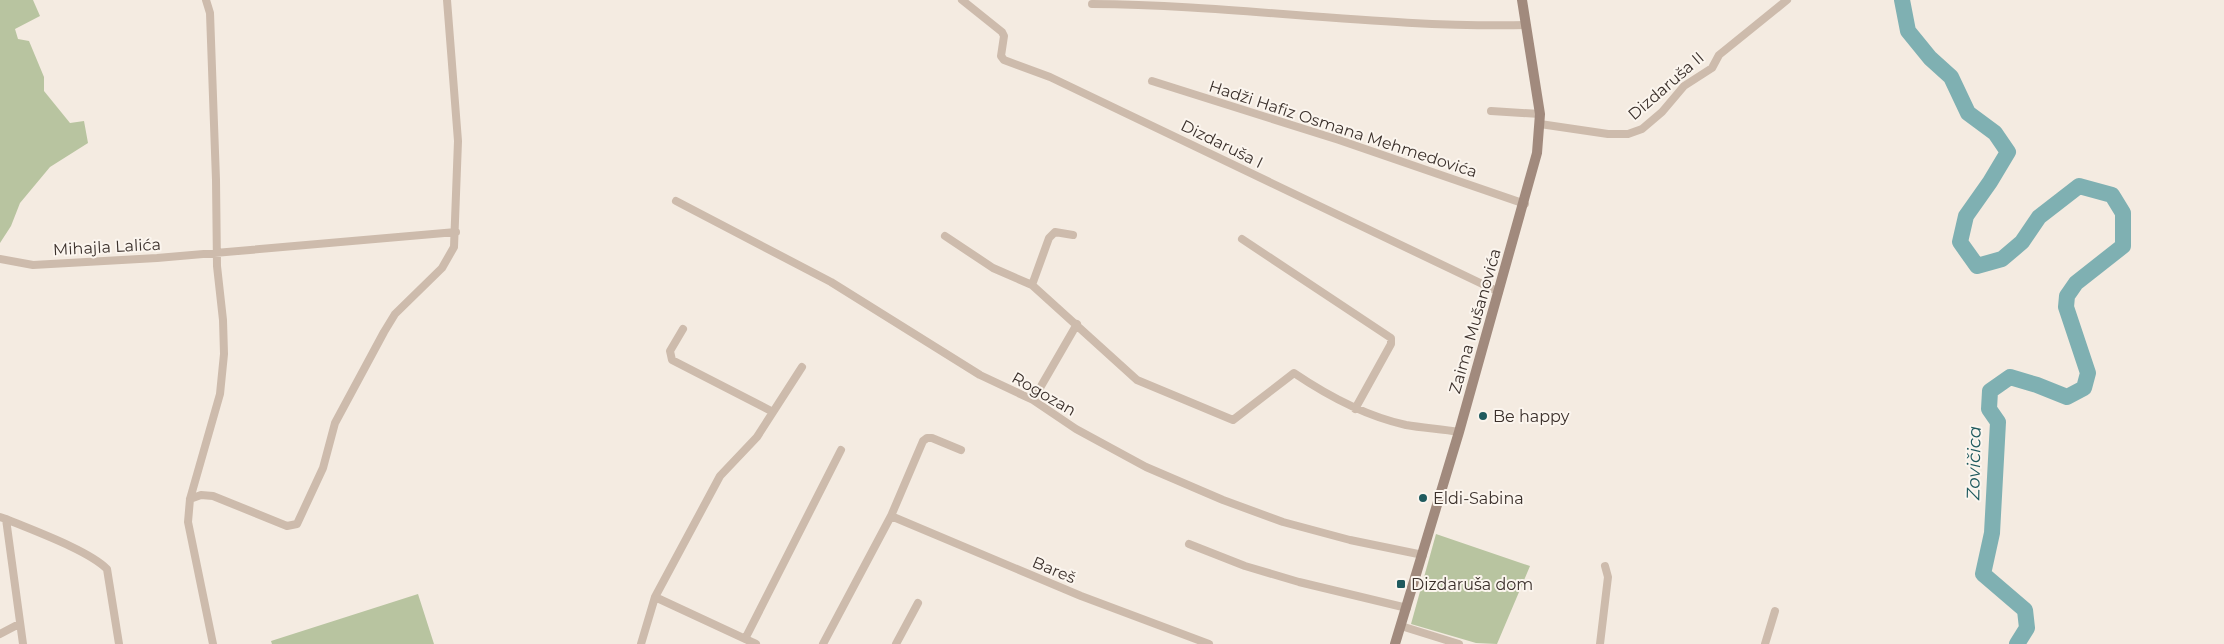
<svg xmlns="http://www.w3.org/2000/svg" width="2224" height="644" font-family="Montserrat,sans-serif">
  <rect width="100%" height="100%" fill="#f4ebe1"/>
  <path fill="#b8c4a0" d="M0,0H33L40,16L15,29L18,39L29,41L44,77V91L70,123L84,121L88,143L50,167L20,203L11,226L0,243Z
    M1436,534L1530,566L1497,644L1476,643L1411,624Z
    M418,594L434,644H272L271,641Z"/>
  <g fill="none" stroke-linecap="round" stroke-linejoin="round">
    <path stroke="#7fb0b2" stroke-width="16" d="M1902,0L1908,31L1930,58L1951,77L1968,113L1995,133L2008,152L1990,182L1966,216L1960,242L1977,266L2002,259L2022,242L2039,217L2079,186L2112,195L2123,213V246L2076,283L2067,296L2066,307L2088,373L2084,388L2067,397L2037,385L2010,377L1990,391L1989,409L1998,422L1992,533L1983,574L2025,610L2027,628L2017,644"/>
    <path stroke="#cdbbac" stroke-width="8" d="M206,0L210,13L216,180L217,266L223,320L224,354L220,394L190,499L188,522L213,644
      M962,0L1002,32L1004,36L1001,56L1004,60L1050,77L1499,292
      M1092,4C1236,5 1380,28 1526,25
      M1152,81L1339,140L1525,204
      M1491,111L1540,114
      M1540,124L1608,134H1628L1642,129L1662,112L1684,86L1712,68L1719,55L1787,0
      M676,201L831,282L980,375L1033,400L1076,429L1146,467L1223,500L1283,522L1350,540L1423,555
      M945,236L993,268L1032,285L1137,380L1233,420L1294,373C1328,396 1365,416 1406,425C1423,428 1442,429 1459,432
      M1242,239L1391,338V344L1355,409
      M0,259L33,265L157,258L456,232
      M1032,285L1049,238L1055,232L1073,235
      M683,329L670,351L672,360L773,412
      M1033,400L1077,324
      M190,499L201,495L213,496L287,526L297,524L323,468L335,423L384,332L395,314L442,268L454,247L458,141L447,0
      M891,516L923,441L927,438H932L961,450
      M0,517L6,519L23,644
      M6,519C32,530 88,550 107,569L119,644
      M1189,544L1245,566L1299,582L1407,608
      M655,597L756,644
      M1401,626L1459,644
      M0,634L19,624
      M745,639L841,450
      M641,644L655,597L720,476L757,437L802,367
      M823,644L891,516L1081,596L1209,644
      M896,644L918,603
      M1600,644L1608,577L1605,566
      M1765,644L1775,611"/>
    <path stroke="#a18a7d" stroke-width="10" d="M1395,644L1459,432L1537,153L1540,114L1522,0"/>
  </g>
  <g fill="#1f5a5e" stroke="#fbf5ee" stroke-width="2">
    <circle cx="1483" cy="416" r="5"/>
    <circle cx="1423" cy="498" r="5"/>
    <rect x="1396" y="579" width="10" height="10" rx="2.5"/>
  </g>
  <g text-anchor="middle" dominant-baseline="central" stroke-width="4" stroke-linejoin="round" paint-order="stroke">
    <g font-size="16" fill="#3b302b" stroke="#fbf5ee">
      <text transform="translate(1666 86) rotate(-41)">Dizdaruša II</text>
      <text transform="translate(1343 129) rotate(18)">Hadži Hafiz Osmana Mehmedovića</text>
      <text transform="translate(1222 144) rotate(26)">Dizdaruša I</text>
      <text transform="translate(107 247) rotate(-3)">Mihajla Lalića</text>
      <text transform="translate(1475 321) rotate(-74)">Zaima Mušanovića</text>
      <text transform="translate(1044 394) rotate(30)">Rogozan</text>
      <text transform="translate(1054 570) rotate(23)">Bareš</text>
    </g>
    <g font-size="16" fill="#3b302b" stroke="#fbf5ee" text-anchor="start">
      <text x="1493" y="416">Be happy</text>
      <text x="1433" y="498">Eldi-Sabina</text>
      <text x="1411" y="584">Dizdaruša dom</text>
    </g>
    <g font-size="18" font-style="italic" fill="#1f5a5e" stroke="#fbf5ee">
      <text transform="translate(1974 463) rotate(-89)">Zovičica</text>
    </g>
  </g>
</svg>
